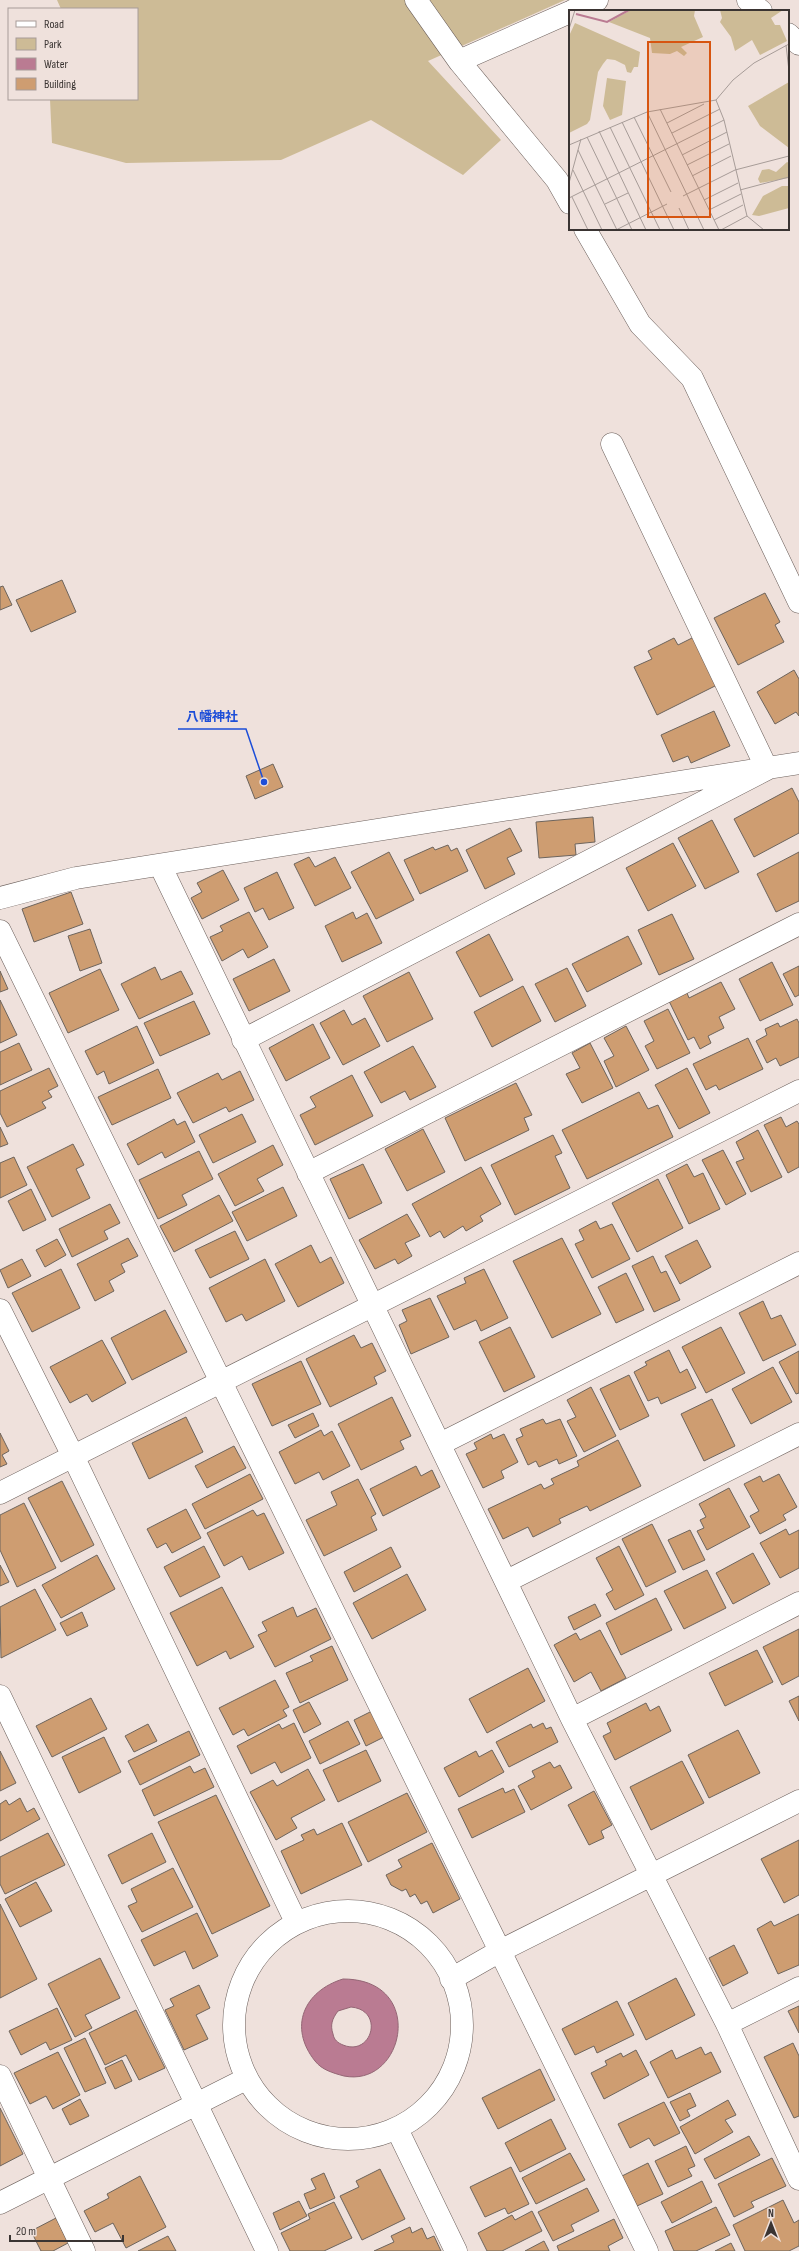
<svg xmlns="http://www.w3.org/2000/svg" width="799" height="2251" font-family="'Sofia Sans Condensed','Noto Sans JP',sans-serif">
  <rect width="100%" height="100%" fill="#efe1dc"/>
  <path fill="#cdbb96" d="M57,0H565L428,61L501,140L463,175L371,120L281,160L126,163L52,143L50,99H137V9H61Z"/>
  <path fill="#ba7b92" stroke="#946675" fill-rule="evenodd" d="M343,1979C427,1979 405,2088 344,2076C333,2073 322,2070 315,2061C288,2027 304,1991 343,1979ZM351,2007C385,2010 372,2057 343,2045C338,2043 334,2040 333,2034C330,2025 332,2019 338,2011Z"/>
  <path fill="#ce9d71" stroke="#6d645c" d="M62,580L76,612L31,632L16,600Z
    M3,586L12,605L0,610V587Z
    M765,593L780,622L775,625L784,642L738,665L714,618Z
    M694,637L717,685L657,715L634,667L652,659L648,651L674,638L678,645Z
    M794,670L799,679V716L796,712L775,724L757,692Z
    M714,711L730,746L691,763L688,756L673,762L661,735Z
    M273,764L283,787L255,799L246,776Z
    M792,788L799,802V833L754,857L734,819Z
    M593,817L595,842L575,844L576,855L539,858L536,822Z
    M712,820L739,872L705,889L678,838Z
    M510,828L522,851L507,858L515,874L485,889L466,850Z
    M673,843L696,886L648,911L626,868Z
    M448,845L451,851L457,848L468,871L420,894L404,860L433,847L435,850Z
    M389,852L414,900L376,919L351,872Z
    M799,852V901L776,912L757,874Z
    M309,857L315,867L335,857L351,888L315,906L294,864Z
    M223,870L239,900L202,919L191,898L202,892L197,883Z
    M277,872L294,908L269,920L263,908L255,912L244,888Z
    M71,892L83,924L34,942L22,909Z
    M249,912L268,947L248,958L243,949L222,961L210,937L223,931L220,926Z
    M353,912L356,919L367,913L382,943L342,962L325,926Z
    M672,914L694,959L659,975L638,930Z
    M90,929L102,963L80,971L68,936Z
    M489,934L513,980L480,997L456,952Z
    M628,936L642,964L587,992L572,964Z
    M274,959L290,991L249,1011L233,979Z
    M772,962L793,1005L760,1021L739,979Z
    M799,966V995L795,997L783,974Z
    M155,967L161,980L181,971L193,994L139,1019L121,984Z
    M567,968L586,1006L555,1022L535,984Z
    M100,969L119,1010L68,1033L49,993Z
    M0,971L8,989L0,992Z
    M409,972L433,1019L387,1042L363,996Z
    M721,982L735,1009L719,1017L724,1028L708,1036L711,1043L700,1049L694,1037L688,1040L669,1001L687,993L689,998Z
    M523,986L541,1021L492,1047L474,1012Z
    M0,1000L17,1035L0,1043Z
    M194,1001L210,1034L160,1056L144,1023Z
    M668,1009L690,1053L657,1069L645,1046L654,1041L644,1021Z
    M344,1010L352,1025L365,1018L380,1046L343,1065L320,1023Z
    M797,1019L799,1023V1057L780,1066L776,1058L767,1063L756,1041L767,1035L765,1029L778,1023L780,1027Z
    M313,1024L330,1058L286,1081L269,1048Z
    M137,1026L154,1063L109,1084L104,1071L97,1075L85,1051Z
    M626,1026L649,1070L616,1087L604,1061L614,1056L604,1038Z
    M748,1038L763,1069L719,1090L716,1085L706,1090L693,1064Z
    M19,1043L32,1070L0,1085V1052Z
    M590,1043L613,1088L582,1103L566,1074L580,1068L572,1053Z
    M413,1046L436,1087L410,1100L405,1091L381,1103L364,1072Z
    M49,1068L58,1086L48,1091L52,1097L42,1102L46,1108L7,1127L0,1113V1091Z
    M687,1068L710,1113L679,1129L655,1085Z
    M158,1069L171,1098L112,1125L98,1097Z
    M240,1071L254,1100L229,1112L226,1107L193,1123L177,1093L218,1073L222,1080Z
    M352,1075L373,1116L315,1145L300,1115L316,1107L310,1097Z
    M516,1083L532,1115L524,1118L529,1130L465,1161L445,1118Z
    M639,1092L648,1109L658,1105L673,1137L587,1179L562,1130Z
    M242,1114L256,1142L213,1163L199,1135Z
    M781,1117L786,1127L797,1121L799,1124V1167L788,1173L764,1125Z
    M174,1119L177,1125L185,1121L195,1142L165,1158L162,1152L138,1165L127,1144Z
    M0,1127L8,1144L0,1147Z
    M423,1129L445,1172L407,1191L385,1149Z
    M758,1130L782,1177L751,1192L736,1162L744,1159L736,1142Z
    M553,1135L562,1153L555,1156L570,1188L515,1215L491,1165Z
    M73,1144L84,1165L76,1169L90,1198L52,1217L27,1167Z
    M273,1145L283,1165L257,1179L264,1191L235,1206L218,1174Z
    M723,1150L746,1194L726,1205L702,1160Z
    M199,1151L213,1179L182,1195L187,1205L158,1219L139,1180Z
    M14,1157L27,1185L0,1198V1163Z
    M363,1164L382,1203L349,1219L330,1179Z
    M687,1164L694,1177L703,1173L720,1209L689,1224L666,1175Z
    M481,1167L501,1204L480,1216L483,1221L466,1231L463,1226L444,1238L440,1231L430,1237L412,1204Z
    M658,1179L683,1228L637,1252L612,1203Z
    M283,1187L297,1216L247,1241L232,1212Z
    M31,1189L46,1220L23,1231L8,1201Z
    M219,1195L233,1221L174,1252L160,1226Z
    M110,1204L120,1223L104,1231L108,1239L72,1257L59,1229Z
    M407,1214L420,1236L405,1243L412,1256L398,1264L395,1259L375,1269L359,1240Z
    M596,1221L600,1229L612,1224L630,1259L592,1278L575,1244L584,1240L579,1230Z
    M235,1231L249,1259L210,1278L195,1250Z
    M128,1238L138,1256L121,1264L125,1272L109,1281L114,1291L95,1301L77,1264Z
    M562,1238L601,1314L552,1338L513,1261Z
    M57,1239L66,1255L45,1267L36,1250Z
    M697,1240L711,1267L680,1284L665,1256Z
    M311,1245L320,1263L331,1257L344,1283L298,1307L275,1264Z
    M653,1256L661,1273L666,1271L680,1300L654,1312L632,1266Z
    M22,1259L31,1276L8,1288L0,1270Z
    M265,1259L285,1301L246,1321L242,1314L226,1322L209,1288Z
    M61,1269L80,1308L32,1332L12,1293Z
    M484,1269L508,1318L481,1331L476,1320L454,1330L437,1296L466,1283L464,1278Z
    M626,1273L644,1310L616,1323L598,1287Z
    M430,1298L449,1337L411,1354L399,1325L407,1321L402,1310Z
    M763,1301L771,1319L781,1315L796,1345L763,1361L739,1313Z
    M165,1310L187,1352L132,1380L111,1338Z
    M510,1327L535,1377L504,1392L479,1342Z
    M721,1327L745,1373L706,1393L682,1347Z
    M354,1335L361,1348L372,1343L386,1371L374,1377L377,1384L330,1407L306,1359Z
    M102,1340L126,1383L92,1402L87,1394L70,1403L50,1367Z
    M669,1350L680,1373L687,1369L696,1388L661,1404L658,1397L648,1401L634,1372L647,1365L645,1362Z
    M799,1351V1393L796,1394L779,1362Z
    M301,1361L321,1404L272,1426L252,1384Z
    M773,1367L792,1402L751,1424L732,1389Z
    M629,1375L649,1416L620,1430L600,1389Z
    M591,1387L616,1436L584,1452L567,1421L576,1417L567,1400Z
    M392,1397L411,1436L400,1441L404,1449L361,1470L338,1424Z
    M712,1399L735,1446L704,1461L681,1414Z
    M313,1413L319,1426L295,1438L288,1425Z
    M186,1417L203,1452L149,1479L132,1443Z
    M543,1419L546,1424L560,1419L577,1456L559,1464L557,1459L539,1467L536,1461L528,1465L516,1439L523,1436L520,1429Z
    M321,1430L324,1436L332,1431L350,1466L323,1480L319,1472L295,1484L279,1452Z
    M0,1433L9,1451L2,1455L7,1464L0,1467Z
    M491,1434L493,1439L504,1434L518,1462L501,1471L504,1478L483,1488L466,1454L477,1449L474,1443Z
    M618,1440L641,1486L590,1511L587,1506L559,1519L561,1523L533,1537L528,1527L503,1539L488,1509L541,1484L544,1489L554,1484L551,1479L579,1466L577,1461Z
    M234,1446L246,1468L207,1488L195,1466Z
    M416,1466L421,1476L432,1470L440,1487L383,1516L370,1489Z
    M250,1474L263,1499L205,1529L192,1504Z
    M779,1474L797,1507L783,1515L786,1520L760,1534L750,1516L759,1511L744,1484L760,1476L763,1482Z
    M358,1479L376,1514L371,1517L377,1530L324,1556L306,1520L337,1505L331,1492Z
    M62,1481L94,1545L61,1562L28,1498Z
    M729,1488L750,1527L707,1550L697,1531L704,1528L700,1520L706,1517L699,1504Z
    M24,1503L56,1568L17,1587L0,1550V1515Z
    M186,1509L201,1538L172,1553L166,1543L157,1548L147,1529Z
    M253,1510L257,1516L264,1513L284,1553L249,1570L242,1556L224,1566L207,1533Z
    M652,1524L676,1572L646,1587L622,1539Z
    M786,1529L789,1535L799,1530V1568L780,1578L760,1543Z
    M690,1530L705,1560L683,1570L668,1540Z
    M204,1546L220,1577L180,1597L164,1567Z
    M619,1546L644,1595L615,1610L606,1594L613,1590L596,1558Z
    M391,1547L401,1567L354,1592L344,1572Z
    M753,1553L770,1584L733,1604L716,1573Z
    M97,1555L115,1589L61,1618L42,1585Z
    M0,1565L9,1582L0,1586Z
    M707,1570L726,1608L684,1629L664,1591Z
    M407,1574L426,1610L372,1639L353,1603Z
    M222,1587L254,1647L230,1659L226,1651L197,1666L170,1613Z
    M35,1589L56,1630L1,1658L0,1607Z
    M656,1598L672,1630L621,1655L606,1623Z
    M595,1604L601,1616L574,1630L568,1617Z
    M293,1607L297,1617L316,1608L331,1639L275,1667L258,1635L267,1631L262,1622Z
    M82,1612L88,1626L67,1636L60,1623Z
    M799,1629V1676L782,1685L763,1647Z
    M600,1630L626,1678L601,1691L591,1672L574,1682L554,1645L576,1633L580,1640Z
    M332,1646L348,1680L300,1703L286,1673L313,1661L310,1656Z
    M757,1650L773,1682L725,1706L709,1673Z
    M528,1668L545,1701L487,1733L469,1699Z
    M275,1680L289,1707L283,1710L287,1716L248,1736L244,1729L233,1735L219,1708Z
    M799,1696V1721L789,1701Z
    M91,1698L107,1729L52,1757L36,1726Z
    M309,1702L321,1724L304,1733L293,1710Z
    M646,1703L650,1711L659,1706L671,1731L615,1760L603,1736L611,1732L607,1723Z
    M372,1711L384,1737L366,1746L354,1720Z
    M348,1721L360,1744L320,1764L309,1741Z
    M294,1723L311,1758L281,1773L275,1762L251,1774L237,1746L279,1724L282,1729Z
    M543,1723L546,1729L551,1727L558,1742L509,1767L496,1742L531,1724L533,1728Z
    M148,1724L157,1741L134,1752L125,1736Z
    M738,1730L760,1773L709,1798L688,1755Z
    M189,1731L200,1755L140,1785L128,1761Z
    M104,1737L121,1772L79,1793L62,1757Z
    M366,1750L381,1781L338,1802L323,1770Z
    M492,1750L504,1772L459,1797L444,1768L476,1751L479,1757Z
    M0,1751L16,1783L0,1791Z
    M682,1761L704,1803L651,1830L630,1787Z
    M550,1762L554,1768L560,1765L572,1788L531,1810L518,1786L535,1777L532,1771Z
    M190,1766L194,1773L205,1768L214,1787L154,1816L142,1790Z
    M308,1769L325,1800L291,1818L297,1828L276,1840L250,1792L273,1780L277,1786Z
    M503,1788L505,1793L514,1789L525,1812L472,1838L458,1809Z
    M594,1791L612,1825L601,1831L604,1838L589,1845L568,1805Z
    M407,1793L427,1832L368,1862L348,1822Z
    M216,1795L270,1906L212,1934L158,1822Z
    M20,1798L27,1812L34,1808L40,1819L0,1841V1804L6,1800L9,1805Z
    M342,1823L362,1865L301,1894L281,1851L304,1840L301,1835L314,1829L317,1835Z
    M48,1833L65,1865L5,1894L0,1884V1857Z
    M152,1833L166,1862L122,1884L108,1855Z
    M799,1840V1895L784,1903L761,1859Z
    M432,1843L460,1899L433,1913L427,1901L421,1904L415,1894L410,1897L406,1889L402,1891L391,1885L386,1875L402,1867L398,1860Z
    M173,1868L193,1907L142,1932L128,1906L137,1902L131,1889Z
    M36,1882L52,1911L20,1927L5,1899Z
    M0,1904L37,1979L0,1998Z
    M197,1913L218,1956L193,1969L185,1951L154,1966L141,1940Z
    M799,1914V1965L778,1974L757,1929L771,1921L774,1926Z
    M734,1945L748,1973L723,1986L709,1958Z
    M100,1958L120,1998L85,2015L92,2028L75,2037L48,1984Z
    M676,1978L695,2015L646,2040L628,2003Z
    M199,1985L210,2008L196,2015L208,2039L184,2050L165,2010L174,2006L170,1999Z
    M617,2001L634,2035L597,2053L594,2046L575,2055L562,2029Z
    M799,2006V2033L788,2011Z
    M57,2008L72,2040L50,2050L46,2042L21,2055L9,2031Z
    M136,2010L165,2068L139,2080L126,2055L105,2065L89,2033Z
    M85,2038L106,2083L85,2092L64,2048Z
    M793,2043L799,2056V2116L794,2118L764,2057Z
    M701,2047L705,2055L711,2052L721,2072L668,2098L650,2062L672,2050L676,2059Z
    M636,2050L649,2075L604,2099L591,2073L607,2065L605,2061L621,2053L623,2057Z
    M58,2052L80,2095L53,2109L46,2096L30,2104L14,2073Z
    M122,2060L132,2081L115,2089L105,2068Z
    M540,2069L555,2100L498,2129L482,2098Z
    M690,2093L696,2106L687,2110L690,2116L680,2121L670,2102Z
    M80,2099L89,2116L70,2125L62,2109Z
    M728,2100L736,2115L725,2120L733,2132L695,2154L680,2127Z
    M664,2102L680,2133L654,2146L649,2138L630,2148L618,2124Z
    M0,2108L23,2154L0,2166Z
    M551,2119L566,2149L520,2172L505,2143Z
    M749,2136L760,2155L715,2179L704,2159Z
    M686,2146L695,2166L688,2169L692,2176L668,2187L655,2161Z
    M570,2153L585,2180L536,2204L522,2178Z
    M772,2158L786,2186L751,2202L754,2207L734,2217L718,2184Z
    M648,2163L663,2194L637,2206L622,2176Z
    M511,2167L529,2204L508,2214L505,2208L485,2217L470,2187Z
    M380,2169L405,2219L362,2240L340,2196L359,2187L356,2181Z
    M324,2173L335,2198L310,2209L304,2194L316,2189L311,2179Z
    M140,2176L166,2227L126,2248L113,2223L95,2232L84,2211L109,2198L107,2194Z
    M702,2181L712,2202L672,2223L661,2202Z
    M587,2188L599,2211L571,2225L574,2231L553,2241L538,2212Z
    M783,2200L794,2223L799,2220V2246L789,2251H745L733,2225Z
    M299,2201L307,2216L280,2230L273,2213Z
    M334,2202L352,2238L324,2251H290L281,2233L310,2219L308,2214Z
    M716,2207L730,2235L696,2251H674L665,2231Z
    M532,2211L542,2231L502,2251H487L478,2233L512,2215L515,2220Z
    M56,2218L68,2243L53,2251H41L31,2231Z
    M614,2219L623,2238L608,2246L610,2251H559L557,2246Z
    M410,2227L412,2233L422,2228L427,2239L434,2236L441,2251H374L394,2242L391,2236Z
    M168,2236L176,2251H138Z
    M544,2241L549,2251H525Z
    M731,2243L735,2251H715Z"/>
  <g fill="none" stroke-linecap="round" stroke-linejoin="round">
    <defs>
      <path id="minor" d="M416,0L459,61L557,180L570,203
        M748,0L761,11
        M572,11L597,0
        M788,34L799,44
        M459,61L570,12
        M585,229L640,324L692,378L799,602
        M160,865L572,1719L727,2024L799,2179
        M0,898L76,878L799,763
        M0,931L647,2251
        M243,1040L767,769L612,444
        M308,1173L799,924
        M0,1310L73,1456L296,1922
        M440,1444L799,1263
        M0,1493L799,1091
        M507,1581L799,1434
        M0,1696L267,2251
        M572,1719L799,1603
        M234 2025a114 114 0 1 1 228 0a114 114 0 1 1-228 0Z
        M451,1979L500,1951L799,1801
        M727,2024L799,1988
        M0,2076L84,2251
        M397,2129L456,2251
        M0,2203L246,2079"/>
    </defs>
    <use href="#minor" stroke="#6c605c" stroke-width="23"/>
    <use href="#minor" stroke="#fff" stroke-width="22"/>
  </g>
  <g transform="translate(569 10)">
    <rect width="220" height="220" fill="#efe1dc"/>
    <path d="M62,0H126L125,6L134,27L112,37L118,43L115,46L108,41L101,44L83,43L81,28L40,12ZM151,0H214L202,8L206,15H211L218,31L191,45L183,30L166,41L162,27L151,12L153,8ZM6,13L71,42L69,57H65L62,63L58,62L56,55L46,50L38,49L34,54L29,62L21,110L18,114L0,123V26ZM38,68L57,71L53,105L41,110L34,96ZM220,72V138L191,116L179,96ZM218,152L220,153V168L191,173L189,169L193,160L200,159L207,162ZM213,176H220V198L190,206L183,205L194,186Z" fill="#cdbb96"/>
    <path fill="none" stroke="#ba7b92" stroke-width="2" d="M7,4L38,12L60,0"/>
    <path fill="none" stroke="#a79c98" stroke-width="1" d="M0,19L6,0M217,35L220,61M147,90L155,110L178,206L195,220M91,99L150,220M78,102L135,220M65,107L102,182M53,112L105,220M98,113L135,94M41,117L91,220M30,121L77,220M103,123L151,99M18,127L63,220M0,135L78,102L147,90L164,70L185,53L220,34M9,140L48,220M113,145L158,122M118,155L160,134M4,160L33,220M123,166L162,146M0,173L12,129M171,180L220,167M114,186L166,160L220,146M3,187L19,220M0,188L155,110M135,190L169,173M36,194L59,183M110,198L120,220M140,200L172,184M145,210L174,195M47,220L98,194M152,220L178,206"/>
    <path fill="#d75510" fill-opacity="0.15" stroke="#d75510" stroke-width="2" d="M79,32H141V207H79Z"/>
    <rect width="220" height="220" fill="none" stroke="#3a3432" stroke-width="2"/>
  </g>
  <path fill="none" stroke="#1d4ed8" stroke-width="1.5" d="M264 782L246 729H178"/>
  <circle fill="#1d4ed8" stroke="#efe1dc" stroke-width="1.5" cx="264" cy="782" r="4"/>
  <g font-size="13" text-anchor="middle" font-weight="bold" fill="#1d4ed8" stroke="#efe1dc" stroke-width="4" stroke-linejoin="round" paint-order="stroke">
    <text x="212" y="721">八幡神社</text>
  </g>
  <rect x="8" y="8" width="130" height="92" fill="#efe1dc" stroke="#a79c98"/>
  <rect x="16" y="21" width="20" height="6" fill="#ffffff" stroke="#a79c98"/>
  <text x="44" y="28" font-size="12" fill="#3a3432">Road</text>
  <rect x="16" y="38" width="20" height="12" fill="#cdbb96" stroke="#a79c98"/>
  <text x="44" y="48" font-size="12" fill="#3a3432">Park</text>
  <rect x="16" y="58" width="20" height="12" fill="#ba7b92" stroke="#a79c98"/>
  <text x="44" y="68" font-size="12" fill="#3a3432">Water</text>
  <rect x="16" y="78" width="20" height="12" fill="#ce9d71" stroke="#a79c98"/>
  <text x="44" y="88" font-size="12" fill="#3a3432">Building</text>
  <g transform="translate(771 2223)" stroke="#efe1dc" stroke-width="3" paint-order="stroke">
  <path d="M0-3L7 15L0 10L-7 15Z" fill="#3a3432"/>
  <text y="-6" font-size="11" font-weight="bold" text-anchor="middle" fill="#3a3432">N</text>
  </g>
  <path d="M10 2235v6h113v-6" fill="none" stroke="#3a3432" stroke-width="2"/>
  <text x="16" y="2235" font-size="12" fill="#3a3432" stroke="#efe1dc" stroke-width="3" paint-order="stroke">20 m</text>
</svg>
